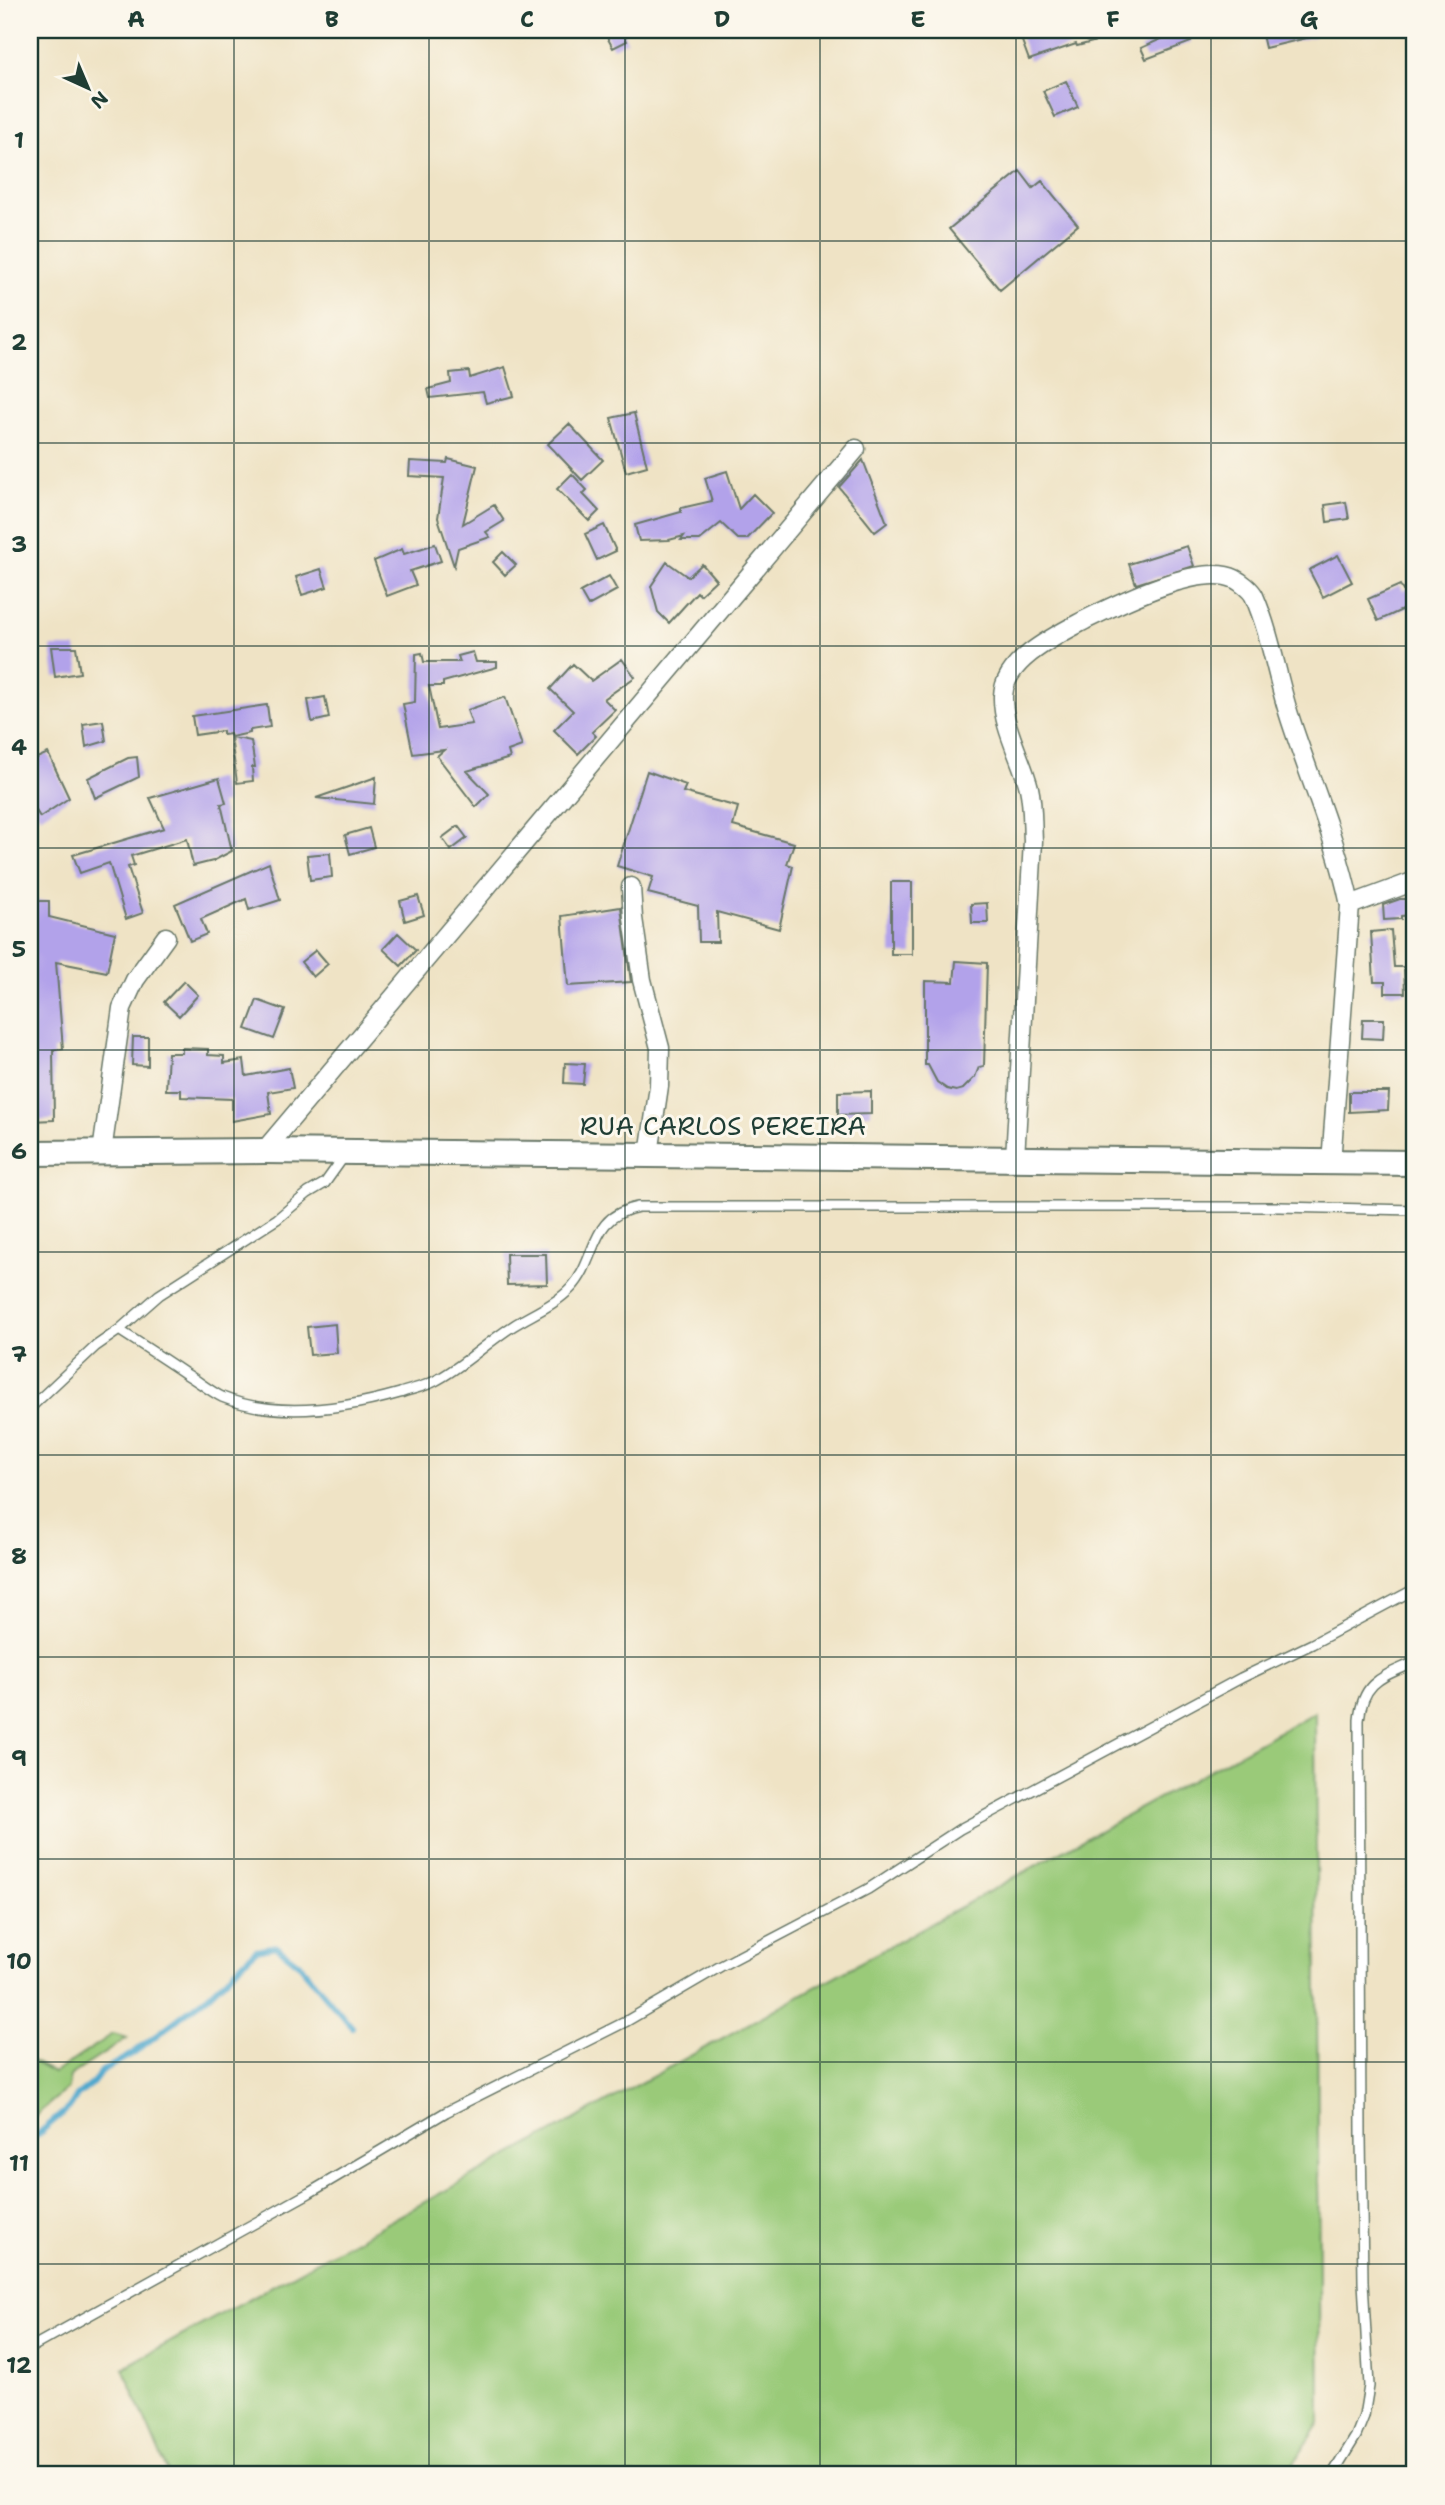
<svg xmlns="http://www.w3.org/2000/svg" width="1445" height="2505" font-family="'Shantell Sans',sans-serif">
  <rect width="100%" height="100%" fill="#fbf7ec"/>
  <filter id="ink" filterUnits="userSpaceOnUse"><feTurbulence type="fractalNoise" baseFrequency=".0143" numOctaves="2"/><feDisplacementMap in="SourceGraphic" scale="14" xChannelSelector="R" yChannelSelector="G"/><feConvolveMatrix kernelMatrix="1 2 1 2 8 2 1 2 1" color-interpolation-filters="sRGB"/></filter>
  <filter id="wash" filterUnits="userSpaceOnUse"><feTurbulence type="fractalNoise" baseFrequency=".00686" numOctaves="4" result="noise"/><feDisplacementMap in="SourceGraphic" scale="28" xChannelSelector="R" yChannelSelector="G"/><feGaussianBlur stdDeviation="1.57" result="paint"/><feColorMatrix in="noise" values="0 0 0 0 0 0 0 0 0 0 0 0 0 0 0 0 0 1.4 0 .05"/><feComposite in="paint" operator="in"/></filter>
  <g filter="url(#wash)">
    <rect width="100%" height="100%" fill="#efe3c5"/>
    <path fill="#9aca79" stroke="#5c8456" stroke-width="2" d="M1315,1712L1320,2423L1286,2475H169L123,2368Z
      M113,2034L127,2038L70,2076L68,2088L30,2120V2060L54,2073Z"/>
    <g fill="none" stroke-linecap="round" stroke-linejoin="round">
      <path stroke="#50a8cd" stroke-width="6" d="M30,2141L71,2106L77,2096L92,2084L102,2071L132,2054L208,1996L256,1950L276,1946L299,1964L352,2027"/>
    </g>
    <g id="blocks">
      <path fill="#b2a2ea" d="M603,30H622L627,41L613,48Z
        M1018,30H1119L1120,35L1077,46L1076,44L1029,60Z
        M1168,30H1187L1191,42L1146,59L1141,48L1170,35Z
        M1261,30H1314L1315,36L1265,48Z
        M1066,81L1078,107L1055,117L1043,91Z
        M1020,171L1033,188L1042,181L1078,225L1000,290L949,229Z
        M505,367L514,396L486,403L483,392L430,398L428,389L451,383L450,373L469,371L470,378Z
        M634,413L647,466L626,472L611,418Z
        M569,424L603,460L582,480L548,444Z
        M448,459L477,466L463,524L494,505L504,521L486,532L490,537L458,548L454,566L438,518L444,478L409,476L410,461L447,463Z
        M863,460L887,523L875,532L839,487Z
        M727,471L739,509L753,494L772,513L747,539H738L721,523L700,540H681L684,536L669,540L639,541L635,525L681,512V508L712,501L705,478Z
        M572,474L587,490L583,494L599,511L589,521L557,489Z
        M1346,502L1349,519L1327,522L1325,505Z
        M604,525L616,551L597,560L585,534Z
        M435,544L441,561L410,571L416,585L387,596L374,561L402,549L404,554Z
        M1187,546L1194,566L1136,584L1129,564Z
        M503,552L516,565L505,575L493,562Z
        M1338,555L1352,582L1323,597L1309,570Z
        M667,562L688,577L702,564L716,580L700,595L697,592L669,623L658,612L651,586Z
        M321,569L327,587L302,595L296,577Z
        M609,576L617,590L588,606L580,592Z
        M1400,585L1403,591L1415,585V604L1378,621L1368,599Z
        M51,647H76L80,673L55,677Z
        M473,652L476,662H497V667L443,682V686H429L438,729L472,724L467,710L505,697L522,746L508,751L510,758L467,771L489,794L476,807L437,756L444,750L413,754L403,704L415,702L416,654L422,653L424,662H460L458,656Z
        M622,659L635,677L604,699L615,710L592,732L596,736L578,754L554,730L573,711L550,689L573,664L591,681Z
        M325,697L329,718L312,722L308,700Z
        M267,705L270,727L250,730V733L231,737L230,734L223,735V731L195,735L192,716Z
        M103,721L106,741L86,747L83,724Z
        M231,737L251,741L255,767H252L253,781L237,783Z
        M48,753L69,798L40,817L30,801V761Z
        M137,757L139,777L95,798L88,778L128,758Z
        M647,771L686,785L683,792L738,807L733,826L794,843L787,864L793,866L779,929L717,912L718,942H699L698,906L648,893L653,877L617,866Z
        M376,777L374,804L316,798L351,786Z
        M219,778L226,803L221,804L232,851L213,861L193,866L187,839L131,856L134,865L128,867L143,913L126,919L109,863L80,873L73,855L164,828L150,798Z
        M458,826L467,838L451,850L442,838Z
        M369,828L374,847L350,854L345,835Z
        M330,853L332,877L310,880L307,855Z
        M269,863L280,900L249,910L246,899L201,919L207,934L190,941L175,904Z
        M891,882H912V954H891Z
        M418,896L424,915L405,921L400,901Z
        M1400,899H1411L1412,915L1401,916V919L1384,920L1383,905Z
        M32,901H49V917L115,933L107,972L56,962L63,1049L53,1050L54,1120L30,1121V928H32Z
        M987,903L988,923H972L971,904Z
        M621,907L631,982L568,986L562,916Z
        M1391,930L1394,967H1404L1405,993H1385V982H1374L1371,932Z
        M398,933L416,950L401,966L383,949Z
        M316,950L328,964L313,977L301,962Z
        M956,961L987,963L984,1066L979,1067L975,1077L963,1089L956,1091L947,1089L937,1082L928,1065H925V981L954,982Z
        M184,981L198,995L179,1016L164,1002Z
        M257,1000L285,1010L274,1039L246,1029Z
        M1363,1019H1384L1383,1039L1362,1038Z
        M133,1037H148V1066L132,1065Z
        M182,1048L208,1049V1055L224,1056V1063L244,1060L246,1076L289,1068L293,1088L268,1092L271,1114L232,1121V1099L181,1097V1090H166L168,1053H182Z
        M565,1063L585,1064L583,1084L564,1083Z
        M871,1091V1114L838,1115V1092Z
        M1349,1092H1389L1388,1110L1349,1112Z
        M506,1254H546L547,1284L507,1285Z
        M335,1324L337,1353L310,1355L307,1327Z"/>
    </g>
  </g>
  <g filter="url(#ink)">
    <use href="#blocks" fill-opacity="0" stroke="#687767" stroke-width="2"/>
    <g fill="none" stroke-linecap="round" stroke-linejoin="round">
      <defs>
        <path id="service" d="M345,1155L325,1183L308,1193L277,1219L159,1295L119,1330C142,1345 164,1359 186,1374C198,1381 210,1391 222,1397C277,1419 344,1409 400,1393C411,1389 424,1387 435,1381C464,1366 486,1343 513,1326C532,1314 555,1305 571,1288C599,1258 587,1217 638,1207H1279L1415,1210
          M30,1408L96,1346L119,1330
          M30,2348L309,2193L446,2112L625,2022L721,1966L868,1889L960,1829L1241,1678L1312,1644L1415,1589
          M1332,2475L1356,2436L1364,2416L1369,2386L1363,2282L1361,2136L1359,1720C1363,1680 1383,1677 1415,1662"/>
        <path id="minor" d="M631,887L633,918L642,980L660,1048L659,1086L649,1154
          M1350,905L1415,881
          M264,1151L856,449
          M102,1152L122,1008L135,980L166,937
          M1015,1158L1033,841C1032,823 1033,805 1029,788C1022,759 1002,727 1003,696C1004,660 1057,635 1085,620C1117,604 1200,562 1235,579C1241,582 1251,590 1254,596C1271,635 1277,678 1290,718C1310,780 1337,841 1350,905L1331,1163"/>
        <path id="secondary" d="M30,1153L264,1151L1415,1163"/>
      </defs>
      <use href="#service" stroke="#687767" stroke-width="12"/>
      <use href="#minor" stroke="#687767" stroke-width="21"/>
      <use href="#secondary" stroke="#687767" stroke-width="28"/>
      <use href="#service" stroke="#fff" stroke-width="9"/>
      <use href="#minor" stroke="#fff" stroke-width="18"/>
      <use href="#secondary" stroke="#fff" stroke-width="24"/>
    </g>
  </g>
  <path fill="none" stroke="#1f3d34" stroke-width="2" stroke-opacity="0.55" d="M234,30V2475M429,30V2475M625,30V2475M820,30V2475M1016,30V2475M1211,30V2475M30,241H1415M30,443H1415M30,646H1415M30,848H1415M30,1050H1415M30,1252H1415M30,1455H1415M30,1657H1415M30,1859H1415M30,2062H1415M30,2264H1415"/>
  <g text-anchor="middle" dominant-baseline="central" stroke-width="6" stroke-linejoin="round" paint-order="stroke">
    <g font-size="26" fill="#1f3d34" stroke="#fbf7ec">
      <text x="723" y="1125">RUA CARLOS PEREIRA</text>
    </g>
  </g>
  <rect width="1445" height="2505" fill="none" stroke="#fbf7ec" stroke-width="77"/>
  <g transform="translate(88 88) rotate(136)" stroke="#fbf7ec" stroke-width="5" paint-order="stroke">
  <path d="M0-5L12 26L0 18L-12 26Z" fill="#1f3d34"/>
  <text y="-10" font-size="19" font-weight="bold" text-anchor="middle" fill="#1f3d34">N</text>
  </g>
  <rect x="38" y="38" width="1368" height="2428" fill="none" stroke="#1f3d34" stroke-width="2.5"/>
  <g font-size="23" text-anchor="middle" font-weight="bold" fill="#1f3d34">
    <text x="136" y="27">A</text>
    <text x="332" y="27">B</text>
    <text x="527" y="27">C</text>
    <text x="722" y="27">D</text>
    <text x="918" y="27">E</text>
    <text x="1113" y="27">F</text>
    <text x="1309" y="27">G</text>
    <text x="19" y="148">1</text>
    <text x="19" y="350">2</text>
    <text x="19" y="552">3</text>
    <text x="19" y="755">4</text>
    <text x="19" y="957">5</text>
    <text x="19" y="1159">6</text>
    <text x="19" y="1362">7</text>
    <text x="19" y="1564">8</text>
    <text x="19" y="1766">9</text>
    <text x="19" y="1969">10</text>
    <text x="19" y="2171">11</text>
    <text x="19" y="2373">12</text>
  </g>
</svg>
